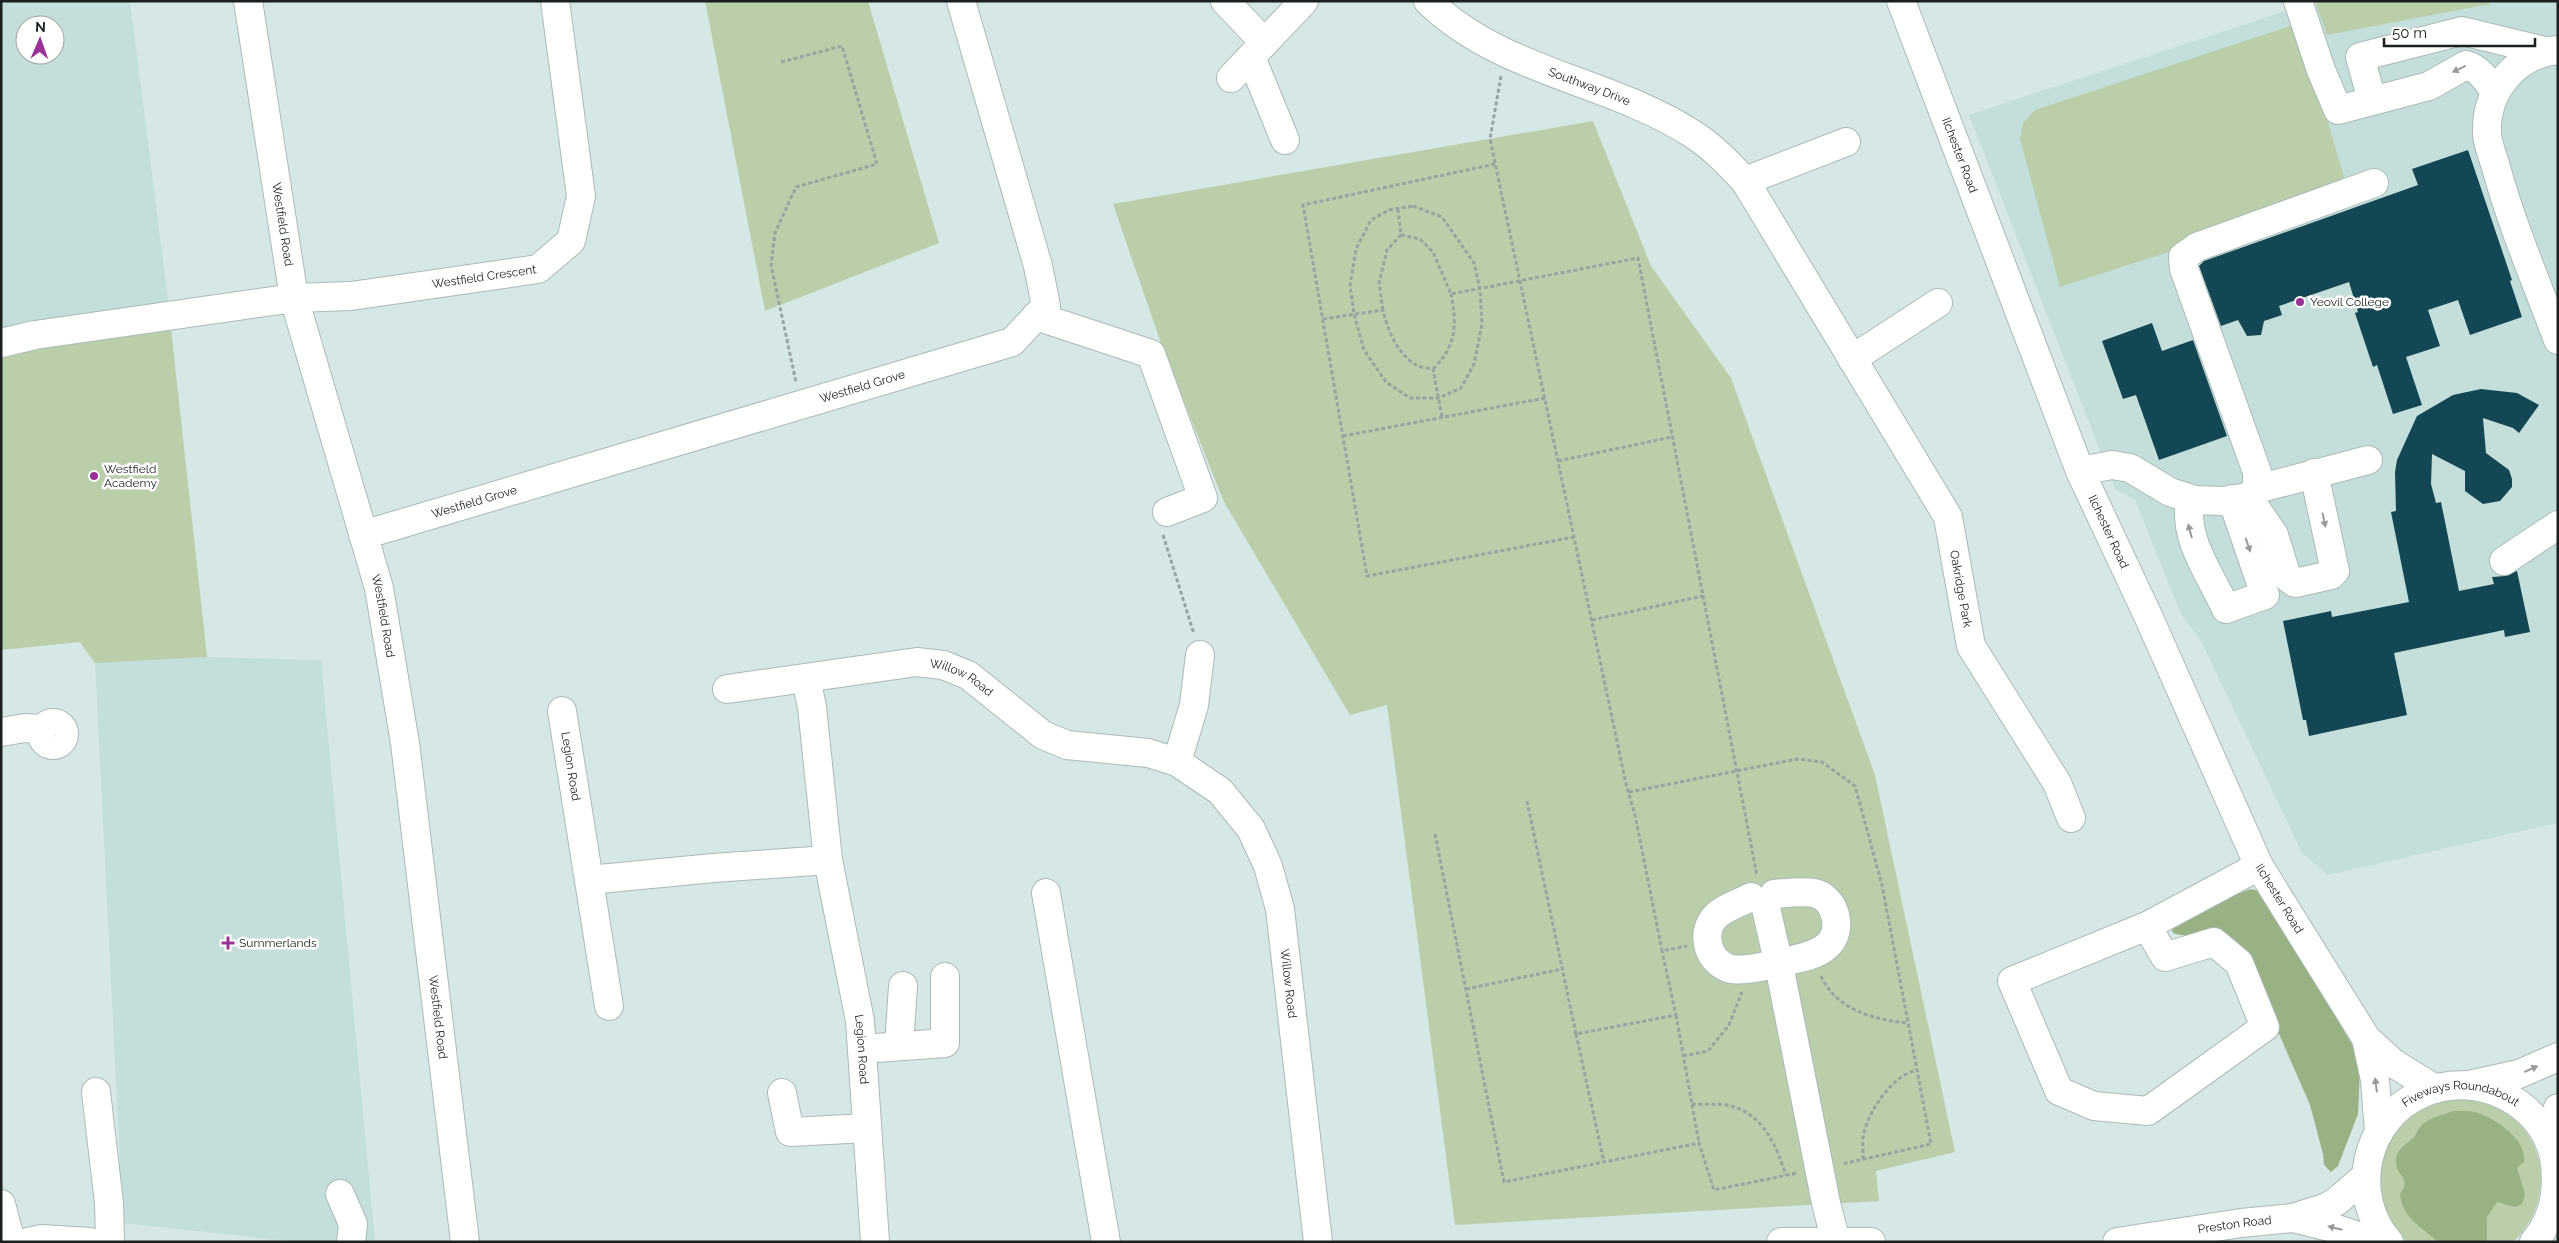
<svg xmlns="http://www.w3.org/2000/svg" width="2559" height="1243" font-family="Raleway,sans-serif">
  <rect width="100%" height="100%" fill="#d6e8e6"/>
  <path fill="#c4dfdb" fill-rule="evenodd" d="M1,1H130L167,292L207,657L321,660L375,1242H298L123,1223L95,663L80,642L1,649ZM25,25H55V55H25Z
    M2288,1H2558V823L2328,875L2302,853L2201,641L2181,614L2135,500L2115,489L1969,115L2291,9Z"/>
  <path fill="#bbceaa" d="M705,1H868L939,243L765,311Z
    M2315,1H2489L2490,4L2327,35Z
    M2299,23L2349,194L2060,287L2020,139L2023,123L2035,110Z
    M1593,121L1651,266L1731,378L1875,775L1955,1152L1876,1171L1879,1201L1455,1225L1387,705L1350,715L1224,502L1163,349L1113,204Z
    M169,311L207,657L95,663L80,642L1,650V342Z
    M2460,1099C2478,1101 2495,1104 2511,1116C2551,1148 2550,1208 2513,1242H2407C2367,1202 2372,1136 2423,1108C2434,1102 2447,1100 2460,1099Z"/>
  <path fill="#99b283" d="M2251,889L2259,891L2265,897L2357,1053L2360,1071L2358,1114L2338,1166L2331,1172L2324,1165L2323,1154L2310,1105L2241,947C2215,920 2203,943 2173,933L2171,925L2232,896Z
    M2453,1111C2462,1111 2472,1110 2481,1114C2498,1121 2527,1140 2524,1162L2517,1168L2525,1194L2522,1204L2515,1207L2497,1202L2487,1217V1242H2438C2422,1227 2402,1218 2400,1194C2412,1177 2397,1178 2396,1163C2394,1150 2408,1144 2415,1136C2417,1133 2418,1128 2421,1126C2428,1118 2443,1115 2453,1111Z"/>
  <path fill="#124753" d="M2468,150L2512,280L2510,281L2522,317L2470,335L2458,300L2428,310L2440,346L2406,357L2422,405L2393,414L2377,365L2373,367L2355,313L2358,312L2349,282L2279,306L2282,315L2264,321L2261,335L2247,336L2238,320L2221,326L2199,266L2204,261L2418,185L2412,169Z
    M2152,323L2162,351L2193,340L2227,436L2159,460L2136,395L2123,399L2102,341Z
    M2481,389L2517,393L2539,405L2519,433L2513,428L2483,418L2486,453L2509,470L2512,479V487L2500,501L2483,504L2465,491V471L2432,454L2431,484L2436,503L2441,502L2459,591L2494,584L2492,577L2505,576L2517,571L2530,632L2505,637L2504,630L2394,653L2407,715L2309,736L2306,720H2303L2283,621L2331,611L2332,617L2409,602L2391,512L2396,511L2395,472L2397,460L2417,416L2453,395Z"/>
  <g fill="none" stroke-linecap="round" stroke-linejoin="round">
    <defs>
      <g id="minor">
        <path id="s1" d="M248,1L294,298L379,588L405,743L465,1242"/>
        <path d="M1225,1L1264,42"/>
        <path id="s2" d="M1428,1C1501,72 1608,80 1691,133C1712,146 1728,163 1745,181L1948,517L1971,646L2057,783L2071,818"/>
        <path d="M2298,1L2321,70L2338,110L2429,86L2466,65C2480,69 2487,81 2495,92"/>
        <path d="M2558,50C2515,54 2485,92 2487,134C2488,146 2494,159 2497,171C2513,228 2537,284 2558,340"/>
        <path d="M1251,57L1285,140"/>
        <path d="M1231,78L1304,1"/>
        <path d="M2372,100L2360,57L2462,31L2544,51"/>
        <path d="M1745,181L1846,142"/>
        <path d="M1036,316L1151,354L1203,498L1167,512"/>
        <path id="s3" d="M1,343L35,335L294,298L351,296L538,269L571,241L581,196L555,1"/>
        <path d="M1852,359L1938,303"/>
        <path d="M2080,471L2112,465L2130,468L2170,492L2195,500L2223,501L2248,497L2257,489V472L2184,269L2183,257L2197,247L2374,183"/>
        <path d="M2257,489L2368,460"/>
        <path d="M2248,497L2274,535L2287,577L2295,583L2331,575L2335,571L2314,473"/>
        <path d="M2190,499C2183,540 2210,573 2226,609L2265,595L2232,499"/>
        <path id="s4" d="M363,535L1012,342L1046,306L1038,266L961,1"/>
        <path d="M2504,561L2558,525"/>
        <path id="s5" d="M806,679L812,707L828,860L860,1021L875,1242"/>
        <path id="s6" d="M727,689L917,662L943,665L968,675L1043,735L1067,745L1148,753L1177,762L1220,791L1251,829L1268,866L1280,909L1318,1242"/>
        <path id="s7" d="M562,711L609,1006"/>
        <circle cx="53" cy="734" r="11"/>
        <path d="M1,732L25,728L43,729"/>
        <path d="M1177,762L1194,705L1200,655"/>
        <path d="M589,880L713,868L828,860"/>
        <path d="M1046,893L1106,1242"/>
        <path d="M1774,894C1786,893 1802,891 1814,893C1836,898 1843,929 1829,944C1819,955 1802,957 1789,961"/>
        <path d="M1751,897C1740,903 1723,908 1714,918C1700,936 1709,963 1731,969C1742,971 1755,968 1766,966"/>
        <path d="M1765,904L1776,952"/>
        <path d="M2147,926L2165,957L2214,942L2239,963L2265,1027L2148,1111L2094,1106L2059,1091L2012,981L2147,926L2259,866"/>
        <path d="M1781,975L1826,1203L1836,1242"/>
        <path d="M899,1046L903,986"/>
        <path d="M862,1049L945,1043V977"/>
        <path d="M96,1092L109,1203L110,1242"/>
        <path d="M782,1093L790,1132L867,1128"/>
        <path d="M340,1194L353,1224L351,1242"/>
        <path d="M1,1204L11,1242"/>
        <path d="M2293,1218L2337,1229L2376,1242"/>
        <path d="M28,1242L42,1239L90,1242"/>
        <path d="M1781,1242H1871"/>
        <path id="s8" d="M2117,1242L2241,1223L2293,1218L2327,1207L2337,1201L2365,1177"/>
      </g>
      <path id="major" d="M2469,1085L2519,1074L2558,1057
        M2548,1138L2558,1108"/>
      <g id="highway">
        <path id="s9" d="M1901,1L2080,471L2149,618L2259,866L2366,1038L2393,1063L2435,1089"/>
        <path d="M2366,1038L2375,1080L2379,1132"/>
        <path id="s10" d="M2389,1242C2348,1195 2364,1118 2423,1093C2475,1070 2542,1100 2554,1157C2559,1189 2555,1217 2534,1242"/>
      </g>
    </defs>
    <use href="#minor" stroke="#a9bab8" stroke-width="30"/>
    <use href="#major" stroke="#a9bab8" stroke-width="30"/>
    <use href="#highway" stroke="#a9bab8" stroke-width="30"/>
    <path stroke="#96a4a2" stroke-width="3" stroke-dasharray="4 2.5" stroke-linecap="butt" d="M781,62L842,46L877,164L796,187L775,233L771,265L796,382
      M1501,76L1490,139L1626,784L1635,815L1662,951L1687,946
      M1495,164L1303,205L1367,576L1574,537
      M1413,206L1442,217L1474,263L1480,289L1482,324L1474,364L1461,388L1439,398H1410L1386,382L1364,350L1354,314L1350,286L1356,249L1371,220L1389,210Z
      M1401,235L1420,239L1433,252L1451,294L1638,258L1757,876
      M1383,310L1379,283L1387,250L1401,235L1398,209
      M1323,319L1383,310C1387,329 1398,356 1418,366C1422,368 1429,368 1433,369L1442,417
      M1433,369C1457,345 1457,325 1451,294
      M1343,436L1545,398
      M1558,461L1672,437
      M1163,535L1194,634
      M1592,620L1703,596
      M1629,792L1797,759L1822,762L1855,786L1882,885L1931,1144L1842,1164
      M1527,801L1576,1034L1676,1015L1662,951
      M1435,834L1504,1182L1699,1143L1714,1190L1797,1173
      M1821,976C1836,1010 1875,1020 1908,1023
      M1466,989L1562,969
      M1676,1015L1699,1143
      M1576,1034L1604,1162
      M1683,1056L1708,1051L1729,1025L1742,992
      M1692,1104C1704,1105 1719,1103 1731,1106C1764,1115 1776,1146 1786,1175
      M1863,1159C1863,1151 1862,1140 1864,1132C1870,1109 1893,1075 1917,1070"/>
    <use href="#minor" stroke="#fff" stroke-width="28"/>
    <use href="#major" stroke="#fff" stroke-width="28"/>
    <use href="#highway" stroke="#fff" stroke-width="28"/>
  </g>
  <defs><path id="oneway-solid" d="M-6-.8H1V-3.2L6.5 0L1 3.2V.8H-6Z" transform="scale(1.25)"/></defs>
  <g fill="#989b9a">
    <use href="#oneway-solid" transform="translate(2459 69) rotate(154)"/>
    <use href="#oneway-solid" transform="translate(2324 520) rotate(78)"/>
    <use href="#oneway-solid" transform="translate(2190 531) rotate(-105)"/>
    <use href="#oneway-solid" transform="translate(2248 545) rotate(71)"/>
    <use href="#oneway-solid" transform="translate(2531 1069) rotate(-24)"/>
    <use href="#oneway-solid" transform="translate(2376 1085) rotate(-97)"/>
    <use href="#oneway-solid" transform="translate(2335 1228) rotate(-166)"/>
  </g>
  <g fill="#9a3295" stroke="#fff" stroke-width="2">
    <circle cx="2300" cy="302" r="5"/>
    <circle cx="94" cy="476" r="5"/>
    <path d="M225.5 935.5h5v5h5v5h-5v5h-5v-5h-5v-5h5z"/>
  </g>
  <g text-anchor="middle" dominant-baseline="central" stroke-width="5" stroke-linejoin="round" paint-order="stroke">
    <g font-size="12" fill="#19201f" stroke="#fff">
      <text stroke="none"><textPath href="#s2" startOffset="184">Southway Drive</textPath></text>
      <text stroke="none"><textPath href="#s9" startOffset="165">Ilchester Road</textPath></text>
      <text stroke="none"><textPath href="#s1" startOffset="226">Westfield Road</textPath></text>
      <text stroke="none"><textPath href="#s3" startOffset="488">Westfield Crescent</textPath></text>
      <text stroke="none"><textPath href="#s4" startOffset="521">Westfield Grove</textPath></text>
      <text stroke="none"><textPath href="#s4" startOffset="116">Westfield Grove</textPath></text>
      <text stroke="none"><textPath href="#s9" startOffset="570">Ilchester Road</textPath></text>
      <text stroke="none"><textPath href="#s2" startOffset="834">Oakridge Park</textPath></text>
      <text stroke="none"><textPath href="#s1" startOffset="631">Westfield Road</textPath></text>
      <text stroke="none"><textPath href="#s6" startOffset="240">Willow Road</textPath></text>
      <text stroke="none"><textPath href="#s7" startOffset="56">Legion Road</textPath></text>
      <text stroke="none"><textPath href="#s9" startOffset="975">Ilchester Road</textPath></text>
      <text stroke="none"><textPath href="#s6" startOffset="740">Willow Road</textPath></text>
      <text stroke="none"><textPath href="#s1" startOffset="1036">Westfield Road</textPath></text>
      <text stroke="none"><textPath href="#s5" startOffset="375">Legion Road</textPath></text>
      <text stroke="none"><textPath href="#s10" startOffset="216">Fiveways Roundabout</textPath></text>
      <text stroke="none"><textPath href="#s8" startOffset="119">Preston Road</textPath></text>
    </g>
    <g font-size="12" fill="#19201f" stroke="#fff" text-anchor="start">
      <text x="2310" y="302">Yeovil College</text>
      <text x="104" y="469">Westfield<tspan x="104" dy="14">Academy</tspan></text>
      <text x="239" y="943">Summerlands</text>
    </g>
  </g>
  <rect width="2559" height="1243" fill="none" stroke="#19201f" stroke-width="5"/>
  <g transform="translate(40 40) rotate(2)"><circle r="24" fill="#ffffff" stroke="#a3a6a5"/>
  <path d="M0-4L9 19L0 12L-9 19Z" fill="#9a3295"/>
  <text y="-8" font-size="14" font-weight="bold" text-anchor="middle" fill="#19201f">N</text>
  </g>
  <path d="M2384 38v8h151v-8" fill="none" stroke="#19201f" stroke-width="2.5"/>
  <text x="2392" y="38" font-size="15" fill="#19201f" stroke="#ffffff" stroke-width="4" paint-order="stroke">50 m</text>
</svg>
